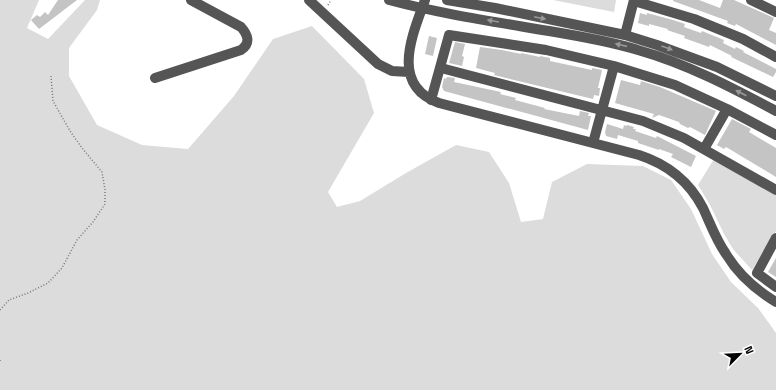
<svg xmlns="http://www.w3.org/2000/svg" width="776" height="390" font-family="'Space Grotesk',sans-serif">
  <rect width="100%" height="100%" fill="#fff"/>
  <path fill="#dcdcdc" d="M0,0H39L27,28L48,39L85,0H100L97,10L69,48V76L97,125L142,145L188,149L234,96L273,39L312,26L364,79L374,113L328,192L337,207L360,201L406,173L456,145L489,152L509,183L521,222L543,219L552,182L587,164L643,166L671,180L691,209L712,254L731,282L758,308L776,333V390H0Z
    M553,0H616L614,12Z
    M714,159L776,195V231L752,270L733,249L724,234L710,205L698,185Z"/>
  <path fill="#c4c4c4" d="M58,0H77L39,29L31,20L37,15L40,17L45,12L48,15Z
    M673,0H699L720,8L723,0H734L774,18L769,30L776,33V45L736,24L735,26L727,23L728,21L673,1Z
    M640,13L647,15V13L673,20L685,24L684,27L701,33L702,31L724,40L723,43L735,49L736,47L744,51L743,52L776,69V72L773,77L731,57L732,56L710,45L709,47L684,38L685,36L667,30L668,29L649,24V26L638,23Z
    M429,36L437,38L433,56L425,54Z
    M455,42L465,44L462,56L464,57L462,66L449,63Z
    M480,47L502,50L521,54V53L540,57V56L550,58V61L592,70V68L602,70L598,88H600L599,96L594,95L593,99L510,79L494,75L495,73L476,68Z
    M447,77L455,78L454,82L501,92L500,94L516,98L515,100L545,108L544,109L579,116L580,111L589,113L588,116H591L588,130L444,91L442,87L444,78L446,79Z
    M621,80L640,85L641,81L660,87L716,111L705,135L690,127L688,128L680,124L679,122L659,115L652,118L654,114L615,103Z
    M732,119L751,129L749,132L776,148V177L726,147L724,149L717,145Z
    M607,124L623,129L624,125L626,126L627,125L634,127L633,129H636L635,131L656,138L657,136L696,156L691,167L671,157L673,154L659,149V150L638,143V141L618,135L617,139L606,136L605,132Z
    M776,258V277L768,272Z"/>
  <g fill="none" stroke-linecap="round" stroke-linejoin="round">
    <path stroke="#777" stroke-width="1.5" stroke-dasharray="1 2" stroke-linecap="butt" d="M328,5L331,0
      M0,310L9,300L28,293L48,283L62,268L77,240L93,222L105,204V190L102,172L82,148L70,131L53,101L51,76
      M0,360V363"/>
    <path stroke="#555" stroke-width="10" d="M309,0L378,64L392,71L409,72
      M389,0C441,14 496,22 549,31C579,36 609,41 638,50C687,64 731,87 776,111
      M425,0C412,36 390,85 439,103L639,155C667,164 689,181 703,208C710,223 716,240 726,254C738,274 756,290 776,302
      M447,0L495,8L625,35L657,45L717,67L776,96
      M751,0L776,12
      M634,1L694,19L743,39L776,57
      M625,35L634,0
      M441,68L643,121L684,138L776,190
      M155,78L241,50C251,43 248,35 241,27L191,0
      M431,100L449,35L546,50L614,66L675,85L727,109L776,135
      M593,143L614,66
      M704,149L727,109
      M776,238L757,273L776,287"/>
  </g>
  <defs><path id="oneway-solid" d="M-6-.8H1V-3.2L6.5 0L1 3.2V.8H-6Z"/></defs>
  <g fill="#999">
    <use href="#oneway-solid" transform="translate(540 18) rotate(12)"/>
    <use href="#oneway-solid" transform="translate(493 21) rotate(-170)"/>
    <use href="#oneway-solid" transform="translate(621 45) rotate(-167)"/>
    <use href="#oneway-solid" transform="translate(667 48) rotate(20)"/>
    <use href="#oneway-solid" transform="translate(741 93) rotate(-153)"/>
  </g>
  <g transform="translate(740 354) rotate(66)" stroke="#ffffff" stroke-width="3" paint-order="stroke">
  <path d="M0-3L7 15L0 10L-7 15Z" fill="#000000"/>
  <text y="-6" font-size="11" font-weight="bold" text-anchor="middle" fill="#000000">N</text>
  </g>
</svg>
